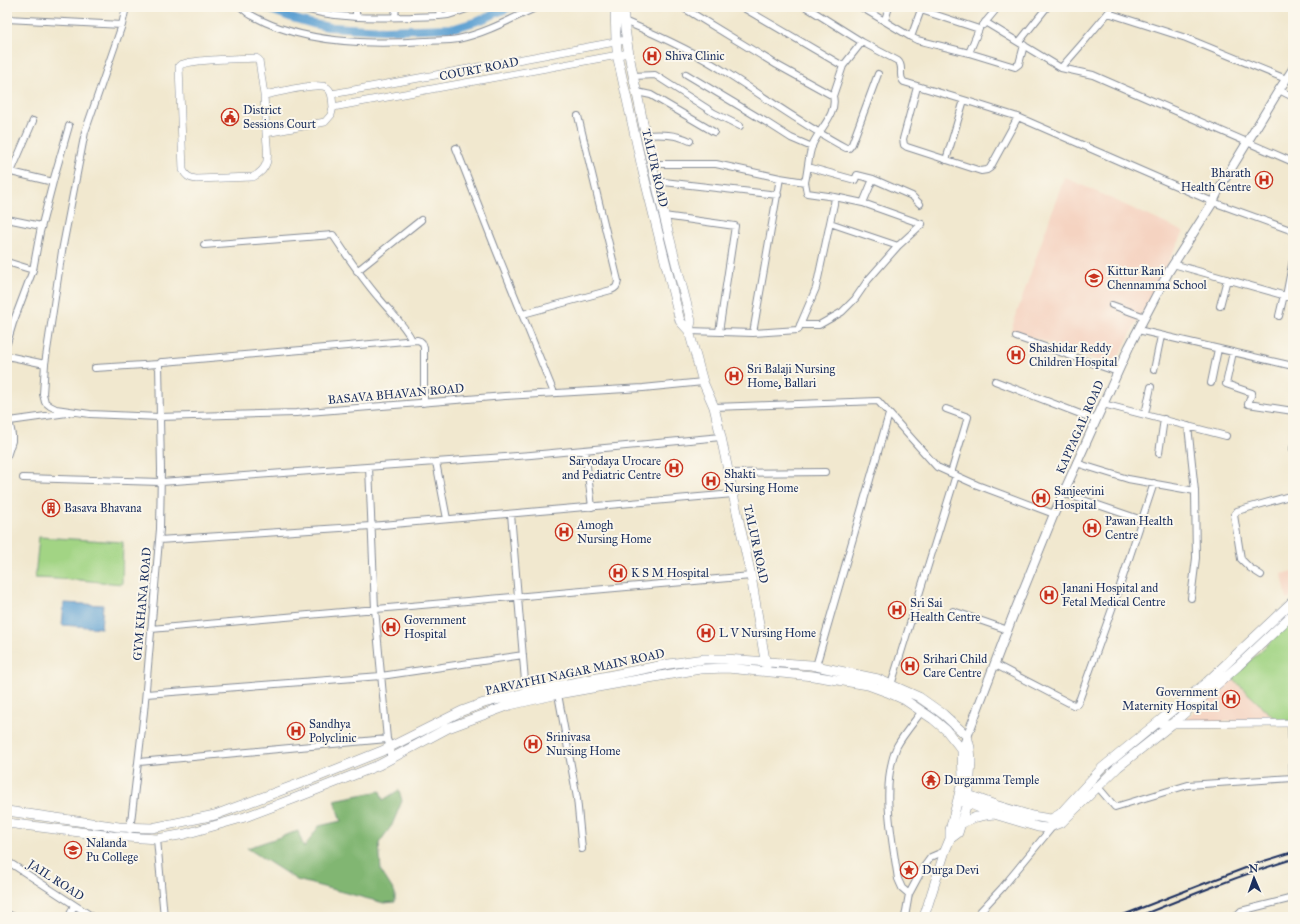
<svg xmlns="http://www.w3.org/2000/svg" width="1300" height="924" font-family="'IM FELL Great Primer',serif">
  <rect width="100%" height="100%" fill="#fbf7ec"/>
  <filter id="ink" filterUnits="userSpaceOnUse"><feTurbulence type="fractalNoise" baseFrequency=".025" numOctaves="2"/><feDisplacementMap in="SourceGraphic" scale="8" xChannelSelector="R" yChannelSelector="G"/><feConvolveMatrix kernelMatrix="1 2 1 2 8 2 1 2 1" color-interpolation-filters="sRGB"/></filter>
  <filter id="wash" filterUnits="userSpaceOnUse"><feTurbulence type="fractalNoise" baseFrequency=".012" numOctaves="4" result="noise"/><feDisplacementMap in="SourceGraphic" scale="16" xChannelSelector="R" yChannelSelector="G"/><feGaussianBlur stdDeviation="0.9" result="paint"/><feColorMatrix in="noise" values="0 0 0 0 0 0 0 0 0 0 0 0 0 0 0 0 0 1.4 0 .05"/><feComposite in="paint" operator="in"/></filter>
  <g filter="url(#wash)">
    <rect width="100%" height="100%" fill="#f1e8cf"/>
    <path fill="#f5d3c1" d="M1064,177L1184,232L1114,366L1011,330Z
      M1293,571V596L1287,600L1282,574Z
      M1232,678L1277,721H1184Z"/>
    <path fill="#a2d484" stroke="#5e8271" d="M39,537L123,542L122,584L80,580L35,578Z
      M1290,623L1293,626V721H1277L1232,678Z"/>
    <path fill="#81b672" stroke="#4e7268" d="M399,790L402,801L392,825L379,843L381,871L395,893V902L384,903L297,880L247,848L298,831L304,848L319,826L341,821L334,800L380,791L383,800Z"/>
    <path fill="#5ea1d2" stroke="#3c6898" d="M64,603L103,605L101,628L62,625Z"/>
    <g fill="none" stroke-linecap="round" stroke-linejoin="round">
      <path stroke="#5ea1d2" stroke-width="8" d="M263,7L292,18L313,24L329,27L384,30L455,28L481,20L510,7"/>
    </g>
  </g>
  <g filter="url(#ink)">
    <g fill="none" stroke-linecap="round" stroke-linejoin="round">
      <defs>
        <path id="minor" d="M241,7C245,10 248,14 253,16C301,43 371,45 425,41C436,40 448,41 458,39C486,33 511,19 537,7
          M298,7C333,19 374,18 411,17C424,16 436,17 448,15C456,13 464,10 472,7
          M682,7L777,65L833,96L843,66L742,7
          M806,7L862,42L898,61C905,67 897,76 904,82L964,100L1018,117L1213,202L1293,231
          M861,7L911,37L922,7
          M1108,13L1186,38L1286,79
          M356,16V7
          M439,16L440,7
          M395,17L396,7
          M7,19L122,25
          M885,20L889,7
          M624,21C660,36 697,53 730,75C769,100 805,126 846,148H849L852,144L878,74
          M985,22L1061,68L1082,44L1113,7
          M983,25L998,7
          M911,37L917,40L969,53L979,29L921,10
          M1019,42L1047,7
          M969,53L1015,67L1019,64L1024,45
          M843,66L862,42
          M1061,68L1093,75L1293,162
          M686,74L766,122L791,138L812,147
          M633,76L655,75L714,113L740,126
          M917,87L903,139L904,145L907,147L981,171L987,170L990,168L1018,117
          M1279,90L1293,97
          M637,92L651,95L714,132
          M645,135C661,134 676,134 690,141
          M456,148L496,250L554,393
          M946,160L964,100
          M651,164H716L780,178L753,333L689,331
          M808,167L855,180L857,175L873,179L863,203L835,197
          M7,171L53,182
          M11,172L33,121
          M873,179L912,196L920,204
          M655,181L778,195
          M805,182C808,171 808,157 812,146C818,130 838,114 833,96
          M664,216L735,226L719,332
          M7,219L41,226
          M830,223L898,246
          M204,245L333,235C347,256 361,277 378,297C390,312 404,324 412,340
          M7,262L33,270
          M1173,264L1293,298
          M357,271L421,220
          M1286,296L1293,260
          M1112,305L1145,317
          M1220,306L1227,279
          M523,314L611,290C616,288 617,287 618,281L578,116
          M1279,316L1284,295
          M800,325H819L842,312L855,299L868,280L898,246L922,224L863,203
          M1138,330L1293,366
          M753,333L798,330L816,288L834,204L835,197L807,193L805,182L780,178
          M1016,337L1118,372
          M7,343L13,323L33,270L40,232L54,178L69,126
          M1233,352L1226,384L1252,393L1248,404L1293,411
          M7,356L45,364L43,394L45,402L50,406L56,409L90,414L159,417L296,413L505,396L643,388L703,382
          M45,364L62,251L85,132L122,25L126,7
          M95,368L159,364
          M1154,370L1161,336
          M995,381L1096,420
          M1211,383L1218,349
          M1103,404L1226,436
          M714,407L878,401L937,467L977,485L1054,514
          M946,409L968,417L951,473
          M7,410L12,435V441L7,456
          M1145,414L1151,387
          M10,421L67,413
          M1188,426L1195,491
          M1293,448V450
          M585,450L592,507
          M1159,453L1164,419
          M436,462L447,519
          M1076,463L1128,479L1195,491L1196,558L1191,598
          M369,467L375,609L387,739L390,747V759
          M728,473L825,472
          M23,478L161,482L531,455L721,437
          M1063,493L1142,520
          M511,514L526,693
          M159,540L371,526L733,494
          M1261,575L1250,568L1241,559L1234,515L1237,511L1293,495
          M953,611L1008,630
          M151,629L751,576
          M994,664L1073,705L1077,704L1080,698L1117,595L1154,483
          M816,666L889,414
          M891,685L956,475
          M146,694L381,676L523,655
          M558,694L577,798L582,849
          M139,762L387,739
          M1098,787L1115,807L1188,785L1293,778L1291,723
          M130,830L144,712L160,529L161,470L159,364L161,362H164L417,340C422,341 423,343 424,348V403
          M157,839L164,917
          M7,861L93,917
          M909,894L902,888L898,879C892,838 880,785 897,746C903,735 914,722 922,711
          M7,914L14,917
          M69,917L74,905
          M905,917L909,894L923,868L931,857L945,851
          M975,917L1002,888L1053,826
          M1238,917V914L1241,911L1293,898"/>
        <path id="tertiary" d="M332,94L626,40
          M264,95L259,60L256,58C243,59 187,59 179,66L183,170C186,176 189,178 196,179L253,177C273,167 267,152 266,133
          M333,107C332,100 333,91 326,87C317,82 276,93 264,95L266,133L325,122L331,115L333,107L629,53
          M1156,724L1293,723"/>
        <path id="secondary" d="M962,750L1012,618L1054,514L1129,347L1169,271L1213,202L1220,187L1279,90L1293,69"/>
        <path id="primary" d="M615,7L616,40L618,59L643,172L680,321L689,331L703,382L714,407L721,437L733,494L751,576L766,666
          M623,7C625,39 632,71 639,103C653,176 672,248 691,321L689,331
          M963,793L995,805L1032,816L1050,819L1053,818L1060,814L1102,768L1207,682L1293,601
          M961,800L994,814L1038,827L1047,828L1062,822L1118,767L1172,724L1238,666L1293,614
          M7,811L119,827L152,828L215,815L317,777L382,751L462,711L484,703L536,690L669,664L704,659H725L811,665L878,679L919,697L943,714L967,736L970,748L971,761L969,791L967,803L958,833L950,839
          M7,823L112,836L157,839L185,834L245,817L293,799L379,765L448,728L510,705L558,694L700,669L727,668L813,676L868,685L887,692L905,700L933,719L946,730L962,750L963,778L958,799L950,830V839L945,851L924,917
          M961,824C971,817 981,816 993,814"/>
      </defs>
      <use href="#minor" stroke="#868c96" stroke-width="8"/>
      <use href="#tertiary" stroke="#868c96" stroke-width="8"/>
      <use href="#secondary" stroke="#868c96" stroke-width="10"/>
      <use href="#primary" stroke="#868c96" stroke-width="10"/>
      <use href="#minor" stroke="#fff" stroke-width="6"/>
      <use href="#tertiary" stroke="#fff" stroke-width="7"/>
      <use href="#secondary" stroke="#fff" stroke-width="8"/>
      <use href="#primary" stroke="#fff" stroke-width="9"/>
      <path stroke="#1b2f5e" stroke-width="2" d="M1118,917L1203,884L1264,861L1293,852
        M1137,917C1189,896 1240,875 1293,859"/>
    </g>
  </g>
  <defs>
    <symbol id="hospital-ring" viewBox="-11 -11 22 22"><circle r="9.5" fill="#fbf7ec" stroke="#c8321e" stroke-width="1.5"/><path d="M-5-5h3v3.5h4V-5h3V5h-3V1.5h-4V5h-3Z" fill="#c8321e"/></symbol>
    <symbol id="civic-ring" viewBox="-11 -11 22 22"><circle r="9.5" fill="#fbf7ec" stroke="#c8321e" stroke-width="1.5"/><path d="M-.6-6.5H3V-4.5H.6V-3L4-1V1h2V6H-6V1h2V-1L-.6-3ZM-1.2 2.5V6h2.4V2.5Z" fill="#c8321e"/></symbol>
    <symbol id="school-ring" viewBox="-11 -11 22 22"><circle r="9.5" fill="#fbf7ec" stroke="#c8321e" stroke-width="1.5"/><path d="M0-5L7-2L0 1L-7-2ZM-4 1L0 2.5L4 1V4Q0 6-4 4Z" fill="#c8321e"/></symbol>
    <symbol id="building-ring" viewBox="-11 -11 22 22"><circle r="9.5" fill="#fbf7ec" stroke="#c8321e" stroke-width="1.5"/><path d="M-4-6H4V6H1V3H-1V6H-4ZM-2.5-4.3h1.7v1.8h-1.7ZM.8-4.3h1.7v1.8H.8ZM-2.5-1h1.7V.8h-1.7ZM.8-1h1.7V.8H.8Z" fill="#c8321e"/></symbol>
    <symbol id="temple-ring" viewBox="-11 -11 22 22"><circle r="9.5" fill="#fbf7ec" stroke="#c8321e" stroke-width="1.5"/><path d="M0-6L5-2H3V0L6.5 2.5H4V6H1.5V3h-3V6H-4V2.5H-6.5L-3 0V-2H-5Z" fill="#c8321e"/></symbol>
    <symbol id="university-ring" viewBox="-11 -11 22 22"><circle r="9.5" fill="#fbf7ec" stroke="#c8321e" stroke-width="1.5"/><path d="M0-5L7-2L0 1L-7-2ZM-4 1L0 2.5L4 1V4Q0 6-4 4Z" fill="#c8321e"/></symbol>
    <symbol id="sight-ring" viewBox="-11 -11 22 22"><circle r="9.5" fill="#fbf7ec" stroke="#c8321e" stroke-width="1.5"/><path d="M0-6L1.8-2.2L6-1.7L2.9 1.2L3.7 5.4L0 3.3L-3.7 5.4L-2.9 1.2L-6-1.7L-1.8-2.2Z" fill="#c8321e"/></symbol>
  </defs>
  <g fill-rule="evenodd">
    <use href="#hospital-ring" x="642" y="46" width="20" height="20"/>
    <use href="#civic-ring" x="220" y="107" width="20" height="20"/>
    <use href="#hospital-ring" x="1254" y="170" width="20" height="20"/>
    <use href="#school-ring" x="1084" y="268" width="20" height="20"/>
    <use href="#hospital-ring" x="1006" y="345" width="20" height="20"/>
    <use href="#hospital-ring" x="724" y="366" width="20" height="20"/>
    <use href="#hospital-ring" x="664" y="458" width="20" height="20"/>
    <use href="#hospital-ring" x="701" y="471" width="20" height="20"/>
    <use href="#hospital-ring" x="1031" y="488" width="20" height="20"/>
    <use href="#building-ring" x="41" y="498" width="20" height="20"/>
    <use href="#hospital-ring" x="1082" y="518" width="20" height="20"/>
    <use href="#hospital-ring" x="554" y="522" width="20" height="20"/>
    <use href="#hospital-ring" x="608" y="563" width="20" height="20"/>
    <use href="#hospital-ring" x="1039" y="585" width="20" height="20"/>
    <use href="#hospital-ring" x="887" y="600" width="20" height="20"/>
    <use href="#hospital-ring" x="381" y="617" width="20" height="20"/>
    <use href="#hospital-ring" x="696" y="623" width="20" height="20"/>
    <use href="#hospital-ring" x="900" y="656" width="20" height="20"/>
    <use href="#hospital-ring" x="1221" y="689" width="20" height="20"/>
    <use href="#hospital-ring" x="286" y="721" width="20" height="20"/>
    <use href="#hospital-ring" x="523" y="734" width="20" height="20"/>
    <use href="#temple-ring" x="921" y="770" width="20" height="20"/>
    <use href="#university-ring" x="63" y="840" width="20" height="20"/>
    <use href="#sight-ring" x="899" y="860" width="20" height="20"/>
  </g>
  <g text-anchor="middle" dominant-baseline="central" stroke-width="4" stroke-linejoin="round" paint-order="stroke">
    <g font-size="12" fill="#1b2f5e" stroke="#fbf7ec" text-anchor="start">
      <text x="665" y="56">Shiva Clinic</text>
      <text x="243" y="110">District<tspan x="243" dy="14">Sessions Court</tspan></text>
      <text x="1251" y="173" text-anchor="end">Bharath<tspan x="1251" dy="14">Health Centre</tspan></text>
      <text x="1107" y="271">Kittur Rani<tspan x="1107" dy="14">Chennamma School</tspan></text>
      <text x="1029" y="348">Shashidar Reddy<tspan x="1029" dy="14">Children Hospital</tspan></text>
      <text x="747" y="369">Sri Balaji Nursing<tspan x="747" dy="14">Home, Ballari</tspan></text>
      <text x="661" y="461" text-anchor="end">Sarvodaya Urocare<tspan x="661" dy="14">and Pediatric Centre</tspan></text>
      <text x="724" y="474">Shakti<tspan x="724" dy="14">Nursing Home</tspan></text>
      <text x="1054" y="491">Sanjeevini<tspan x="1054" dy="14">Hospital</tspan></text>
      <text x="64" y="508">Basava Bhavana</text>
      <text x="1105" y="521">Pawan Health<tspan x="1105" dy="14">Centre</tspan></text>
      <text x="577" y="525">Amogh<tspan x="577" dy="14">Nursing Home</tspan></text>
      <text x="631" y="573">K S M Hospital</text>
      <text x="1062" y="588">Janani Hospital and<tspan x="1062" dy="14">Fetal Medical Centre</tspan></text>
      <text x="910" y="603">Sri Sai<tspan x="910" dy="14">Health Centre</tspan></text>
      <text x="404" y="620">Government<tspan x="404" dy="14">Hospital</tspan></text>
      <text x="719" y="633">L V Nursing Home</text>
      <text x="923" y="659">Srihari Child<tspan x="923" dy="14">Care Centre</tspan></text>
      <text x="1218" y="692" text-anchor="end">Government<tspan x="1218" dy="14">Maternity Hospital</tspan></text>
      <text x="309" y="724">Sandhya<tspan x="309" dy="14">Polyclinic</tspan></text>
      <text x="546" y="737">Srinivasa<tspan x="546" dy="14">Nursing Home</tspan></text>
      <text x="944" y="780">Durgamma Temple</text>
      <text x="86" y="843">Nalanda<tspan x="86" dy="14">Pu College</tspan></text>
      <text x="922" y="870">Durga Devi</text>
    </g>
    <g font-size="12" fill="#1b2f5e" stroke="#fbf7ec">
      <text transform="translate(479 69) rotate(-11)">COURT ROAD</text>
      <text transform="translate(655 168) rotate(77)">TALUR ROAD</text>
      <text transform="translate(396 394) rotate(-5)">BASAVA BHAVAN ROAD</text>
      <text transform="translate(1080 427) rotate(-66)">KAPPAGAL ROAD</text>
      <text transform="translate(756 544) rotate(78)">TALUR ROAD</text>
      <text transform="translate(142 604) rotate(-85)">GYM KHANA ROAD</text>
      <text transform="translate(575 672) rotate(-12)">PARVATHI NAGAR MAIN ROAD</text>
      <text transform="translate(56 880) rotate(33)">JAIL ROAD</text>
    </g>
  </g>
  <rect width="1300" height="924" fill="none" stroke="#fbf7ec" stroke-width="24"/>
  <g transform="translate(1254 878) rotate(358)" stroke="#fbf7ec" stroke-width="3" paint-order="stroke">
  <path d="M0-3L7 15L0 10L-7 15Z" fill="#1b2f5e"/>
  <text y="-6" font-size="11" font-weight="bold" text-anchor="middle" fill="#1b2f5e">N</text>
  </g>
</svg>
